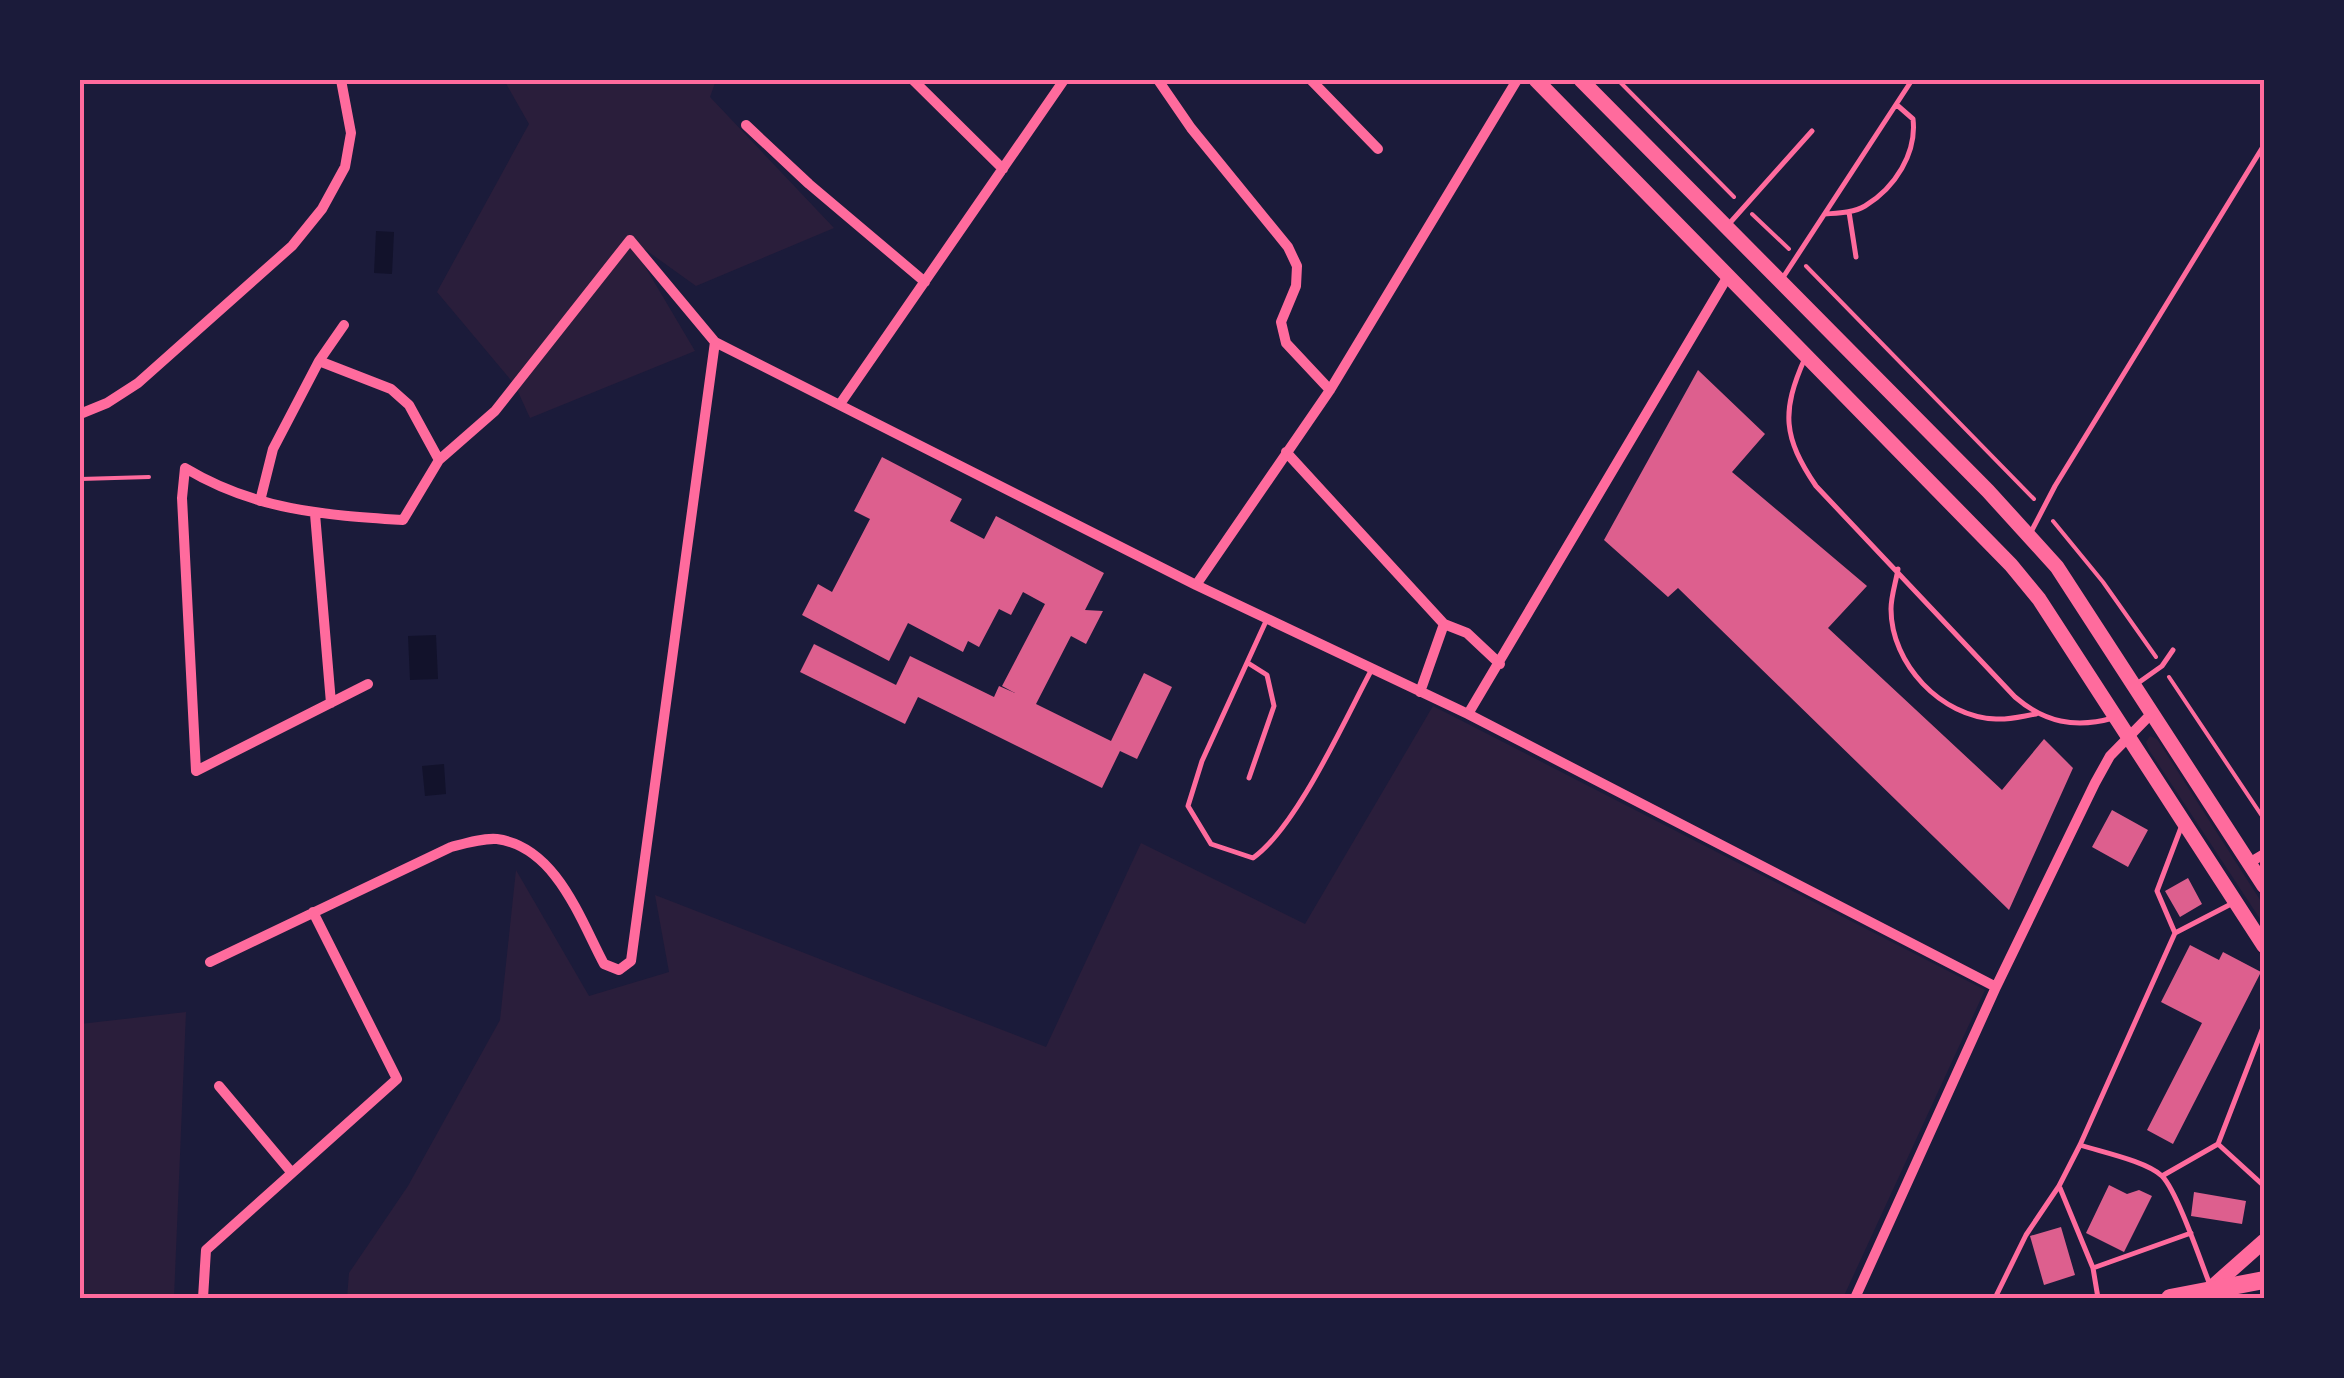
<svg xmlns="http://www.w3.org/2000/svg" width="2344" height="1378" font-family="Karla,sans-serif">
  <rect width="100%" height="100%" fill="#1b1b3a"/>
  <path fill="#2a1e3b" d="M504,80H716L710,97L834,228L696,286L643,248L637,253L695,351L530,418L515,385L437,292L529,124Z
    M1433,706L1985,990L1843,1298H347L349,1273L408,1186L500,1020L516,870L589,996L669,972L655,895L1046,1047L1141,843L1305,924Z
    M2150,736L2157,739L2264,906V925L2149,750L2146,742Z
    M186,1012L174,1298H80V1024Z"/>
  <path fill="#12122b" d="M376,231L394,232L392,274L374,273Z
    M436,635L438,679L410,680L408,636Z
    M444,764L446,794L425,796L422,766Z"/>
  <path fill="#dd5f8e" d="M1698,370L1765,434L1732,472L1867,586L1828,628L2002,790L2044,739L2073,768L2009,910L1678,588L1668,597L1604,540Z
    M882,457L962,499L950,521L984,539L996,516L1104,573L1085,610L1103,611L1086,644L1071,636L1036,704L1111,741L1144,673L1172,687L1137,759L1120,751L1102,788L918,697L905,724L800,672L814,644L896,685L910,656L994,697L999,686L1015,693L1002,686L1045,604L1023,592L1011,615L999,609L979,647L968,641L963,652L908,623L889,661L802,615L818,584L832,592L870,519L854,511Z
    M2112,810L2148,830L2128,867L2092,847Z
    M2188,878L2202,904L2180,917L2165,891Z
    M2190,945L2219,960L2223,952L2261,972L2173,1144L2147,1130L2202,1023L2161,1002Z
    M2109,1185L2127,1194L2139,1190L2152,1196L2124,1252L2086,1233Z
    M2194,1192L2246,1201L2242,1224L2191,1216Z
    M2061,1227L2075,1275L2044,1285L2030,1236Z"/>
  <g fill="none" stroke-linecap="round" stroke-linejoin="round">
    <path stroke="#ff6b9d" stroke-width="4" d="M1618,80L1734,197
      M1752,214L1789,249
      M1806,266L2034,499
      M80,479L149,477
      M2053,521L2103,582L2156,657
      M2169,677L2264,819"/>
    <path stroke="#ff6b9d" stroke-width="5" d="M1849,212L1856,257
      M1825,214C1838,213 1853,213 1865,206C1895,188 1917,153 1913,119L1897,105
      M1728,225L1812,131
      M1782,279L1912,80
      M1805,358C1781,412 1783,437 1816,486L2015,697C2044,722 2075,729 2113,718
      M2031,532L2055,486L2264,145
      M1898,569C1896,582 1891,596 1891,609C1891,664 1941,717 1996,719C2009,720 2023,716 2036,714
      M1267,619L1202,761L1188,806L1211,844L1253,858C1297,827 1345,719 1372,669
      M1248,663L1267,675L1274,706L1249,778
      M2138,683L2162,666L2173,650
      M2175,933L2235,902
      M2218,1144L2264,1186
      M2080,1145C2101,1152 2146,1161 2162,1176C2177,1191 2201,1262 2210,1285
      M2162,1176L2218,1144L2264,1025
      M2060,1188L2093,1268L2098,1298
      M2093,1268L2191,1233
      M1995,1298L2026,1235L2059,1186L2080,1145L2175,933L2157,891L2182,825"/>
    <path stroke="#ff6b9d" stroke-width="10" d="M913,80L1003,169
      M1158,80L1191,128L1288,247L1297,266L1296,286L1281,322L1286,343L1330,390
      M1311,80L1378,149
      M746,125L809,184L925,282
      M319,361L391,389L409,405L439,460
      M840,404L1064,80
      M80,414L107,403L138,383L292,246L322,209L345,167L351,133L341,80
      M1286,452L1444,624L1467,633L1500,664
      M260,501L273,449L319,361L344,325
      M315,514L331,703
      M1196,585L1330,390L1517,80
      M368,684L196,771L182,498L185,468C255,510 323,515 403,520L439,460L495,411L630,240L715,342L1196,585L1468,714L1996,987
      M1420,692L1444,624
      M1468,714L1728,276
      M2249,863L2264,854
      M210,962L451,847C466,843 482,838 497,839C556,847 580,919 604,964L619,970L631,961L715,342
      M219,1086L292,1173
      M203,1298L206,1250L397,1079L313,912
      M1855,1298L1996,987L2095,783L2110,756L2153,712"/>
    <path stroke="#ff6b9d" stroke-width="15" d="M1536,80L2011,565L2039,599L2264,946
      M1581,80L1988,491L2057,567L2264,886
      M2211,1288L2264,1241"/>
    <path stroke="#ff6b9d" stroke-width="18" d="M2170,1298L2264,1280"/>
  </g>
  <rect width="2344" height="1378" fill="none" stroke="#1b1b3a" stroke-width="165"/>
  <rect x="82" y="82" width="2180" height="1214" fill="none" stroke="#ff6b9d" stroke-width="4"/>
</svg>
